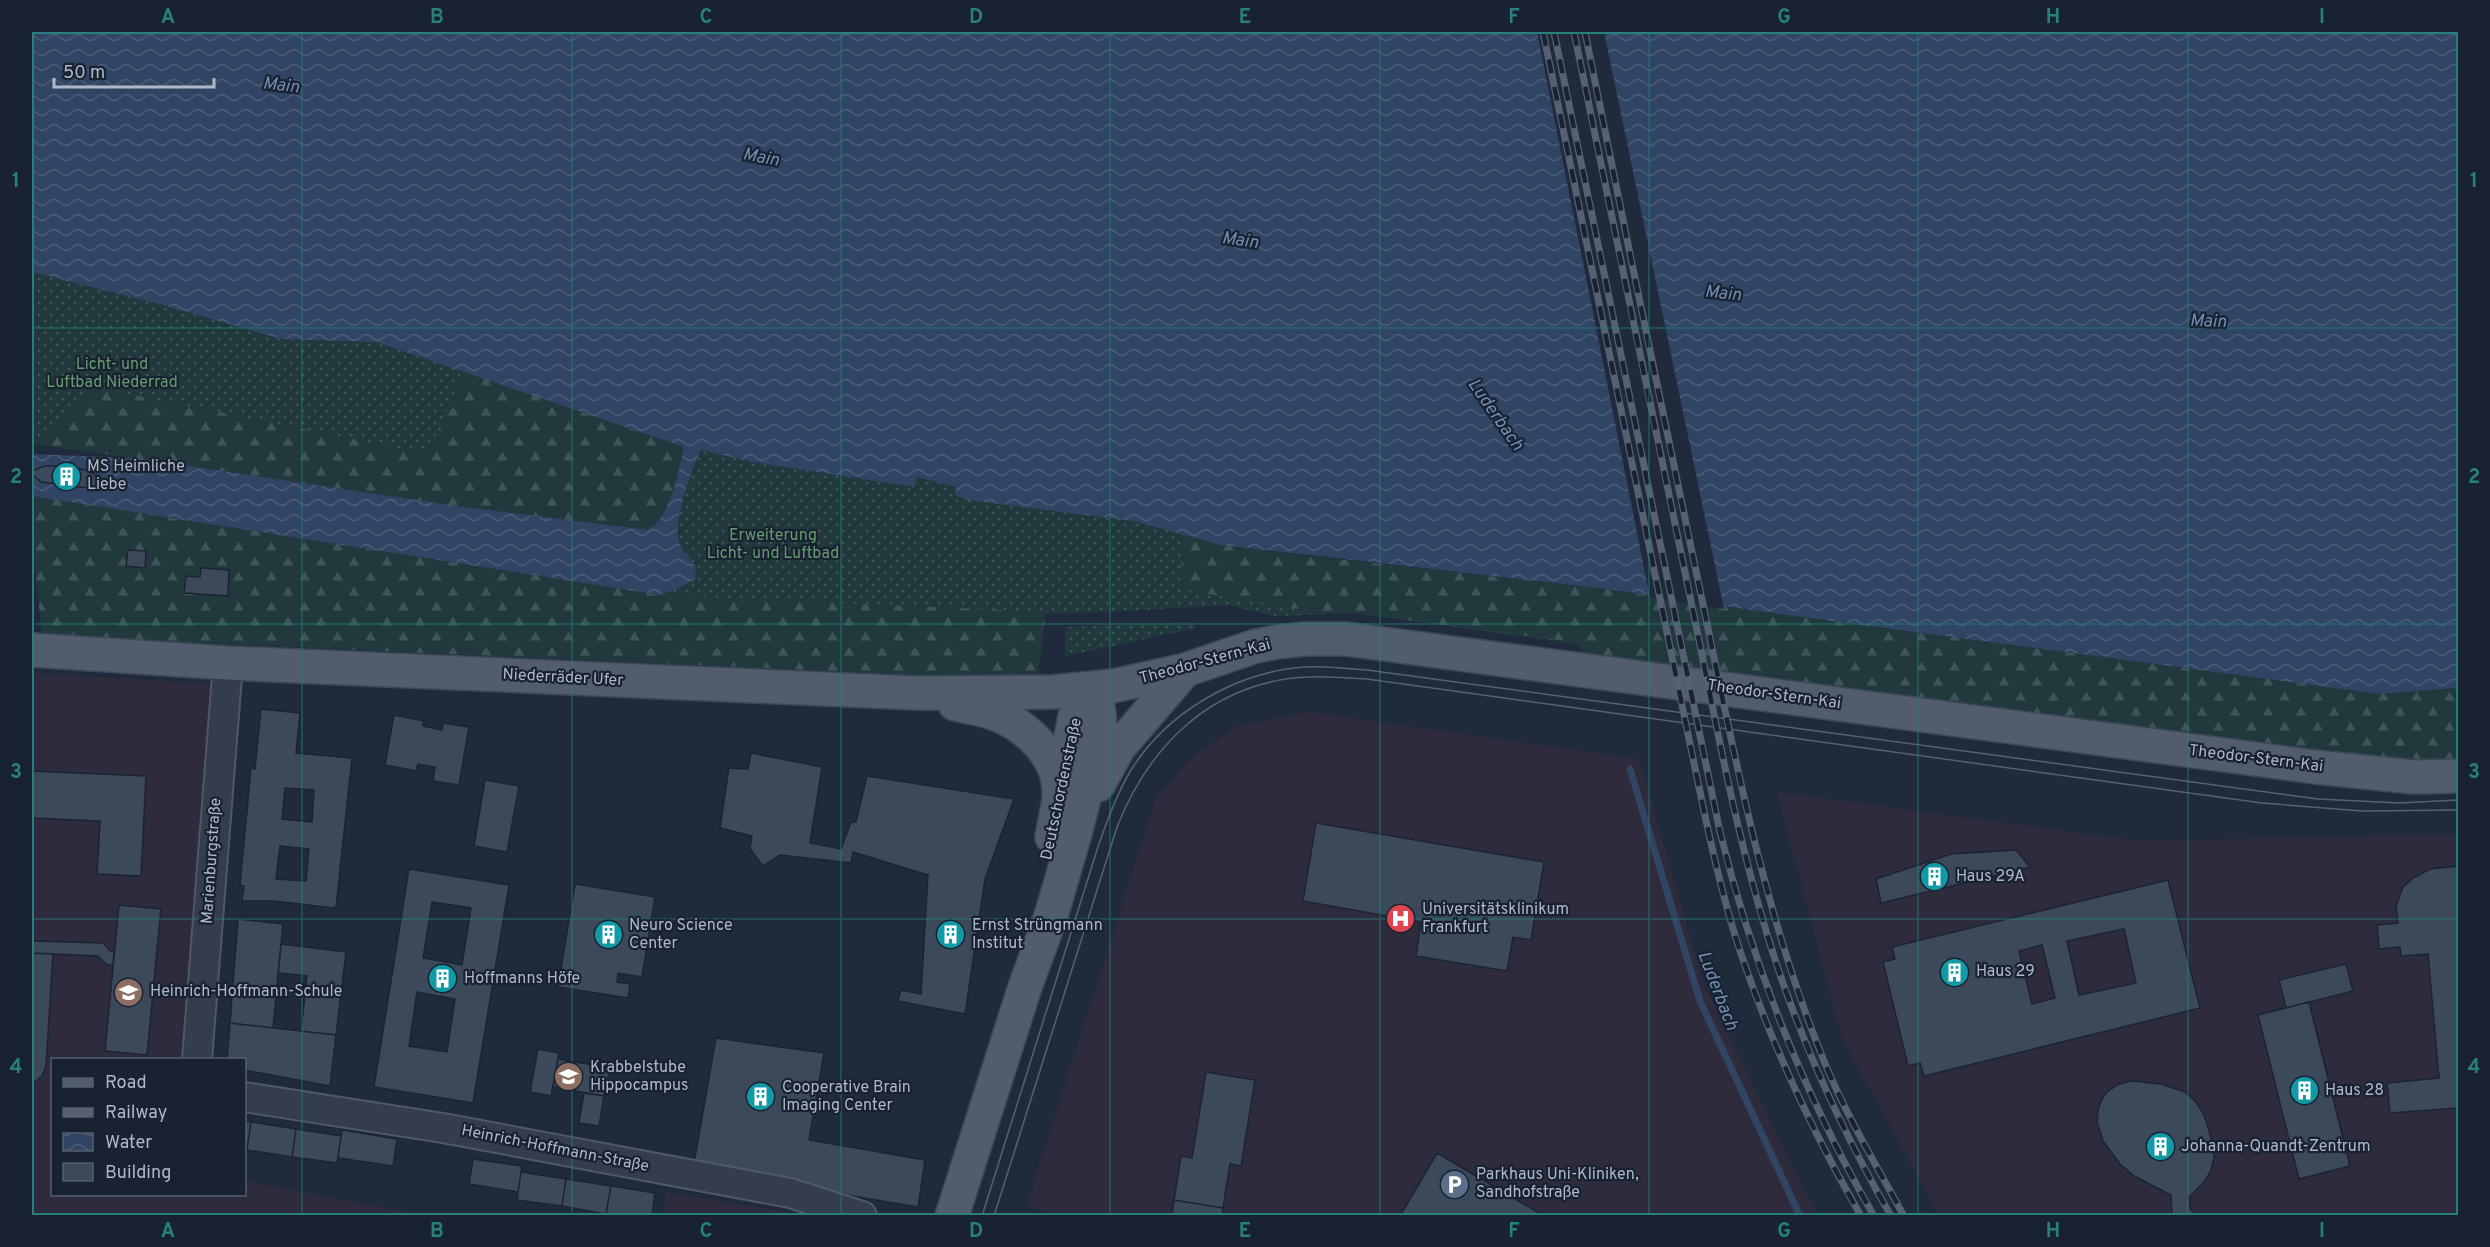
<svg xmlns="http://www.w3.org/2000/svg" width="2490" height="1247" font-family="Overpass,sans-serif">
  <defs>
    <pattern id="grass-dots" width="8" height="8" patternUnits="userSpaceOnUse" patternTransform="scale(1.5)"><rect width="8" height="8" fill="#21393d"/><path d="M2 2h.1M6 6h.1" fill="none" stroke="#3f5458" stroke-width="1.8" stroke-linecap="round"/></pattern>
    <pattern id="forest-firs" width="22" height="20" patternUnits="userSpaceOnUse" patternTransform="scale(1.5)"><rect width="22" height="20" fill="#21393d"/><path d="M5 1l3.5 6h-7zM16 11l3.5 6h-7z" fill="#3f5458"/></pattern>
    <pattern id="water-waves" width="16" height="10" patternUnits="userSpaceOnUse" patternTransform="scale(1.5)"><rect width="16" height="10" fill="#304463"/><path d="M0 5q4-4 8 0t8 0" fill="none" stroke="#4b5d78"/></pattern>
  </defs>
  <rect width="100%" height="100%" fill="#1f2b3c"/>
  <path fill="#2e2c3c" d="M32,673L214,684L183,1059L52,1060V1194H244L245,1181L421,1215H32Z
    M1308,712L1639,759L1704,984L1806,1194L1819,1215L1053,1216L1027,1204L1156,798L1194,755L1238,726Z
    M1777,792L2139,841L2458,834V1215H1939L1842,1038Z
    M666,1192L782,1211L793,1215H662Z"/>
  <path fill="url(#grass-dots)" d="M32,272L163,305L281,339L376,342L684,446L456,506L135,458L32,444Z
    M700,450L752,462L914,487L917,477L957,487L956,495L1133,521L1162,529L1257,550L1513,580L1622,650L1354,613L1275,616L1228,605L1083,613L1027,614L905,626L32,539V496L660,595L696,567C691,560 683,552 680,544C671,524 693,470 700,450Z
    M1192,622L1196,628L1065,656L1066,627Z"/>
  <path fill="url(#forest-firs)" d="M465,372L684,446C677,476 673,508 650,530L456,506L135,458L32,444L94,387L427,454Z
    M32,496L660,595L1046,612L1037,680L42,636L32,539Z
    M1183,535L1221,545L1257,550L1615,590L1758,611L2379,694L2458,688V760L2348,757L1746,678L1583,653L1575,642L1354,613L1329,614L1180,589Z"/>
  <path fill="url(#water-waves)" d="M32,32H2458V688L2379,694L1758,611L1615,590L1221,545L1133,521L968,500L955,495L956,487L917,477L914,487L752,462L701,450C692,468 671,526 680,544C683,552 691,560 696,567L695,579L679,588L660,595L32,496V454L135,458L456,506L650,530C673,508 677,476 684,447L376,342L281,339L163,305L32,272Z"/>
  <path fill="#1f2b3c" d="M1537,32H1604L1724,609L1650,598Z"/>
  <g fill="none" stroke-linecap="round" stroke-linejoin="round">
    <path stroke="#304463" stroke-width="7" d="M1630,769L1700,1001L1800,1216"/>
  </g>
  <path fill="#3b495b" stroke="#1b2432" stroke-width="1.5" fill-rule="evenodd" d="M44,466H67L89,471L102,479L101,485L88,488L41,482L32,474V471Z
    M128,550L146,551L145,568L126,566Z
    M201,568L229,570L228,596L184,593L186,576L200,577Z
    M261,709L300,713L296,753L352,758L336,907L334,908L274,901H242L244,886L240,885L251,768L255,769ZM285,788L314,790L312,822L282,819ZM280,846L309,849L306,881L276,879Z
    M394,715L424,721L423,726L442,730L443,723L469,727L459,785L433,781L435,767L418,764L416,771L385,765Z
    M751,753L822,767L810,843L841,849L851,822H856L867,776L1014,799L985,879L965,1014L898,1001L901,990L921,994L928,875L853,852L851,863L780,855L763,866L750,849L752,836L720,828L729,768L748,769Z
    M32,771L146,776L141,876L97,874L100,821L32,818Z
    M485,780L519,786L507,852L474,846Z
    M1316,823L1544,862L1531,940L1513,937L1507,971L1416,956L1421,922L1303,901Z
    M2016,850L2030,867L1881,903L1876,879L1951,854Z
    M2458,866V1108L2390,1113L2387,1083L2439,1078L2428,954L2401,956L2400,947L2379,949L2377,925L2398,923L2396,906L2403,887L2413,878L2430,869Z
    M409,869L509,885L473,1103L374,1087ZM432,902L471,908L462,965L423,958ZM417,992L455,999L447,1052L409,1046Z
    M2168,880L2200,1008L1924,1076L1920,1063L1908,1066L1883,962L1895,959L1892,947ZM2124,929L2136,983L2079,995L2067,941ZM2042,945L2055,998L2032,1004L2019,951Z
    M575,884L655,897L642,977L618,973L617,982L630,984L628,998L558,987Z
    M119,905L161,909L147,1055L105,1051Z
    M238,919L283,924L273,1028L230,1023Z
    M32,941L103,943L110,951H114L113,965H107L98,956L32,953Z
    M281,944L346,952L336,1035L301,1031L307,976L278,973Z
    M32,953L53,954L46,1066L42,1076L32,1084Z
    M2346,964L2353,991L2286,1008L2279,980Z
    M2309,1002L2350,1166L2299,1179L2258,1015Z
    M230,1023L336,1035L330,1086L244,1070V1060H227Z
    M716,1038L824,1053L809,1140L925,1160L918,1207L693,1169Z
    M538,1049L559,1053L551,1096L530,1092Z
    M558,1059L610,1068L604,1096L553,1087Z
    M1206,1072L1255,1080L1241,1166L1230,1164L1223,1208L1174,1200L1181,1156L1192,1158Z
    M2132,1081L2161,1084L2185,1092L2196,1102L2204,1115L2213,1144L2214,1158L2211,1170L2205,1181L2189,1197L2190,1209L2196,1216H2172L2171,1195L2134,1176L2120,1164L2103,1141L2097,1122L2098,1109L2102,1099L2107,1092L2119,1084Z
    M584,1093L604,1096L599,1126L579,1123Z
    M244,1121L251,1122L247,1150L244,1149Z
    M251,1122L296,1129L292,1157L247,1150Z
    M296,1129L341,1136L337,1163L292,1157Z
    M342,1130L397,1139L393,1166L338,1158Z
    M1437,1153L1544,1216H1400Z
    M473,1159L522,1166L518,1192L469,1184Z
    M521,1172L566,1179L562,1206L517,1200Z
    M566,1179L611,1186L606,1214L562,1206Z
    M611,1186L655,1193L652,1216L606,1214Z
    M1174,1200L1223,1208L1222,1216H1172Z"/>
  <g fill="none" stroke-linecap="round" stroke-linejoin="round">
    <defs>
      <path id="minor" d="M197,1060L228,663
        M244,1097L443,1128L790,1193L862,1216"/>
      <path id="major" d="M32,650L228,663L916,693L1053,692L1113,686L1185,670L1256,646L1277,642L1305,639H1346L2315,767L2414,777L2458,776
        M955,704C968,707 983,709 996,714C1027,726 1060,757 1059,793
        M1098,785L1119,747L1185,670
        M1052,837L1075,716L1094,688
        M952,1216L1025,987L1051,916L1076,830L1100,735L1099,713L1094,688"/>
    </defs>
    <use href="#minor" stroke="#4e5866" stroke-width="32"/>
    <use href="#major" stroke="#3d4655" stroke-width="36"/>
    <use href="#minor" stroke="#333d4c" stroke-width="28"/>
    <use href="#major" stroke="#515c6c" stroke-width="33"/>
    <path stroke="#556173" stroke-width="1.5" d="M982,1216L1097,850C1106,823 1116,795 1131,770C1166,714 1230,676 1294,668C1318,665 1343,668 1367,670L2318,799L2399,803L2458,800
      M994,1216L1117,827C1146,754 1199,695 1280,680C1309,675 1338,677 1367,679L2262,803L2362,811L2458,810"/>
    <defs>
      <path id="rail" d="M1543,32L1695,768C1708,831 1721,894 1741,954C1772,1045 1813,1133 1861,1216
        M1554,32L1720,832C1754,969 1803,1093 1874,1216
        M1574,32C1611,213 1648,395 1686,577C1709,686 1728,796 1758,903C1788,1013 1834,1117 1891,1216
        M1585,32C1621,212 1658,391 1696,571C1731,736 1760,904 1824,1061C1846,1115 1876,1165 1904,1216"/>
    </defs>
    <use href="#rail" stroke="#556173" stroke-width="7"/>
    <use href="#rail" stroke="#192230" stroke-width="4.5" stroke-dasharray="14" stroke-linecap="butt"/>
  </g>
  <path fill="none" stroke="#27807c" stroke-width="1.5" stroke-opacity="0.55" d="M302,32V1216M572,32V1216M841,32V1216M1110,32V1216M1380,32V1216M1649,32V1216M1918,32V1216M2188,32V1216M32,328H2458M32,624H2458M32,919H2458"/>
  <defs>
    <symbol id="building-disc" viewBox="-11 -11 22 22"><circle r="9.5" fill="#0f9aa8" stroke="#192230"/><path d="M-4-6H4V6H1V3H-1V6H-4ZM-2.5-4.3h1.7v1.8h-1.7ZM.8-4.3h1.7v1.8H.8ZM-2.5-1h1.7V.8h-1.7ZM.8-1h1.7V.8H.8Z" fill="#fff"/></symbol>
    <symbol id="hospital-disc" viewBox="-11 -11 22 22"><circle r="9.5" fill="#e0444e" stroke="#192230"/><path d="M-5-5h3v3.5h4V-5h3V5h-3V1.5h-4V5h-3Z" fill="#fff"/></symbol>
    <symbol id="school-disc" viewBox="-11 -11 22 22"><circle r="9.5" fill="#8d6e63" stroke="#192230"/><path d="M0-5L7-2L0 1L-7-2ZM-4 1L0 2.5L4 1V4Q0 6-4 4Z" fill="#fff"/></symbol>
    <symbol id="parking-disc" viewBox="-11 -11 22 22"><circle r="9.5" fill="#5c6f8a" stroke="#192230"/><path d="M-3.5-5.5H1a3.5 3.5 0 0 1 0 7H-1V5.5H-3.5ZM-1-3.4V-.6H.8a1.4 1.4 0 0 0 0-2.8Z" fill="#fff"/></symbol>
  </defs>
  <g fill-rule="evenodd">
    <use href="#building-disc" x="50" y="460" width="33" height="33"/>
    <use href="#building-disc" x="1918" y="860" width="33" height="33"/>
    <use href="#hospital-disc" x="1384" y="902" width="33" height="33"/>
    <use href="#building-disc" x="592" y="918" width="33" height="33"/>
    <use href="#building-disc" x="934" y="918" width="33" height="33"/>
    <use href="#building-disc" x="1938" y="956" width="33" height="33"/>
    <use href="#building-disc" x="426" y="962" width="33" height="33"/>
    <use href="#school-disc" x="112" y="976" width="33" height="33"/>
    <use href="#school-disc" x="552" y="1060" width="33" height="33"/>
    <use href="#building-disc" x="2288" y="1074" width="33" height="33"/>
    <use href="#building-disc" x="744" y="1080" width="33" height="33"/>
    <use href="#building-disc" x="2144" y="1130" width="33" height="33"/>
    <use href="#parking-disc" x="1438" y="1168" width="33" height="33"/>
  </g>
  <g text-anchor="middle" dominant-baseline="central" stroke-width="4.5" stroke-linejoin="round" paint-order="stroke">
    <g font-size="16" fill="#639b70" stroke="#192230">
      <text x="112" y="365">Licht- und<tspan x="112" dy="18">Luftbad Niederrad</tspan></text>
      <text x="773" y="536">Erweiterung<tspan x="773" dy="18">Licht- und Luftbad</tspan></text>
    </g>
    <g font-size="16" fill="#aeb8c8" stroke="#192230" text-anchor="start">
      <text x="87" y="467">MS Heimliche<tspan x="87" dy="18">Liebe</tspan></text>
      <text x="1956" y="877">Haus 29A</text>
      <text x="1422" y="910">Universitätsklinikum<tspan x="1422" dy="18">Frankfurt</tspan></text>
      <text x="629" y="926">Neuro Science<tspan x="629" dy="18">Center</tspan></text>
      <text x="972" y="926">Ernst Strüngmann<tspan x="972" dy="18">Institut</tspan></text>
      <text x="1976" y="972">Haus 29</text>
      <text x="464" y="979">Hoffmanns Höfe</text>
      <text x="150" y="992">Heinrich-Hoffmann-Schule</text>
      <text x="590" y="1068">Krabbelstube<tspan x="590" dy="18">Hippocampus</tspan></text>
      <text x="782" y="1088">Cooperative Brain<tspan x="782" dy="18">Imaging Center</tspan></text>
      <text x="2325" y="1091">Haus 28</text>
      <text x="2181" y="1147">Johanna-Quandt-Zentrum</text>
      <text x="1476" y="1175">Parkhaus Uni-Kliniken,<tspan x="1476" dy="18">Sandhofstraße</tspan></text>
    </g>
    <g font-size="16" fill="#aeb8c8" stroke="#192230">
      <text transform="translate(1205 662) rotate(-15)">Theodor-Stern-Kai</text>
      <text transform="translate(563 678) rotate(3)">Niederräder Ufer</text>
      <text transform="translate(1774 695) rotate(8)">Theodor-Stern-Kai</text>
      <text transform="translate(2256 759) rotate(7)">Theodor-Stern-Kai</text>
      <text transform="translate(1062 789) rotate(-78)">Deutschordenstraße</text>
      <text transform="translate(212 861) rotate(-86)">Marienburgstraße</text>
      <text transform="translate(555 1149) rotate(11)">Heinrich-Hoffmann-Straße</text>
    </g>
    <g font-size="18" font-style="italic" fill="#748eb3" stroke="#192230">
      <text transform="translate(281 86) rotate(7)">Main</text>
      <text transform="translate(761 158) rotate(11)">Main</text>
      <text transform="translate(1240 241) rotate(8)">Main</text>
      <text transform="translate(1723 294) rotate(6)">Main</text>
      <text transform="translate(2208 322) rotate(2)">Main</text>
      <text transform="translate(1495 415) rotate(55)">Luderbach</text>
      <text transform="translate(1717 991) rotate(69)">Luderbach</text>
    </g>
  </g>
  <rect width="2490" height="1247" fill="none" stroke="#192230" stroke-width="66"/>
  <rect x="51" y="1058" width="195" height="138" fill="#192230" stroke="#555e6d" stroke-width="1.5"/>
  <rect x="63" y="1078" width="30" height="9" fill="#515c6c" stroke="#555e6d" stroke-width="1.5"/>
  <text x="105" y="1088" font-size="18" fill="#aeb8c8">Road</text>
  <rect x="63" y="1108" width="30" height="9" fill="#556173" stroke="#555e6d" stroke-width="1.5"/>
  <text x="105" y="1118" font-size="18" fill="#aeb8c8">Railway</text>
  <rect x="63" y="1133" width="30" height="18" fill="url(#water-waves)" stroke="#555e6d" stroke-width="1.5"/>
  <text x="105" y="1148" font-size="18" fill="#aeb8c8">Water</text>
  <rect x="63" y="1163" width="30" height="18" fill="#3b495b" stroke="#555e6d" stroke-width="1.5"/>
  <text x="105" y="1178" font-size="18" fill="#aeb8c8">Building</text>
  <path d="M54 78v9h160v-9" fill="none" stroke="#aeb8c8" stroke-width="3"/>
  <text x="63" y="78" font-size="18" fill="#aeb8c8" stroke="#192230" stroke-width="4.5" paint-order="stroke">50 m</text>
  <rect x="33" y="33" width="2424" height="1181" fill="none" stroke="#27807c" stroke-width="2"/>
  <g font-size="20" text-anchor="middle" font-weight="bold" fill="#27807c">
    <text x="168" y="23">A</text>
    <text x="437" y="23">B</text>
    <text x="706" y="23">C</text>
    <text x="976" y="23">D</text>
    <text x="1245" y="23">E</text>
    <text x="1514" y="23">F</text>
    <text x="1784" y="23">G</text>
    <text x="2053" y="23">H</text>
    <text x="2322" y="23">I</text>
    <text x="16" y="187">1</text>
    <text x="2474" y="187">1</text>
    <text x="16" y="483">2</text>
    <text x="2474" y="483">2</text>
    <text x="16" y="778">3</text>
    <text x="2474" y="778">3</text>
    <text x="16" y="1073">4</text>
    <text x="2474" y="1073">4</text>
    <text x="168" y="1237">A</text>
    <text x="437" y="1237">B</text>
    <text x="706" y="1237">C</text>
    <text x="976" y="1237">D</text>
    <text x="1245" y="1237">E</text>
    <text x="1514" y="1237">F</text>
    <text x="1784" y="1237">G</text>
    <text x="2053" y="1237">H</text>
    <text x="2322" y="1237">I</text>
  </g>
</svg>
